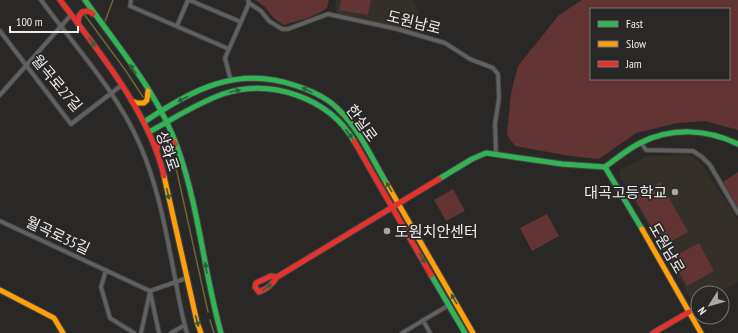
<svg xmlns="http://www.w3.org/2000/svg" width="738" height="333" font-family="'PT Sans Narrow','Noto Sans KR',sans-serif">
  <rect width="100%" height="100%" fill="#292827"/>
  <path fill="#352f2a" d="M336,0H414L420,15L411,31L338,15L335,8Z
    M687,155L694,157L703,166L738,220V282L718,293H698V304L695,306L620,176V170L647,156Z"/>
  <path fill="#633434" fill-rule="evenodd" d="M255,0H329L327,8C315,17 298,21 283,25L273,17L264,6Z
    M341,0H371L368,15L339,10Z
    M582,0H738V130L705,121L677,123L636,133L599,159L570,156L515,146L507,135L511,93L518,66L559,15ZM591,9H729V79H591Z
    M738,172V207L723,182Z
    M660,182L688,232L662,246L634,197Z
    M453,189L465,211L446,221L434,200Z
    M547,214L559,236L532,251L520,228Z
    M699,243L714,271L687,286L671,258Z"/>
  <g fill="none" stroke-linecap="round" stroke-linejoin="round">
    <path stroke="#6d6630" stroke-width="1.5" d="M84,14L126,71L143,97
      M104,24L113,0
      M165,141L177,172L208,312
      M210,320L214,333"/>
    <defs>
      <path id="street" d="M41,0C76,48 116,90 140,145C159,188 167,237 176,283C179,299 182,317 187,333
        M131,0L130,6L229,49L225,58L231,81
        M189,0L241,22L249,3L248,0
        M249,3L261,11L269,21L282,29H288L328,14L397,29L445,43L470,59L493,68L498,74L499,98L495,124L496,154
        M177,26L188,0
        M0,31L71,124L122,85
        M229,49L241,22
        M0,95L71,15
        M641,143L646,150L693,151L702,157L710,165L738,213
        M0,221L150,291L187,278
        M106,270L101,287L110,318L134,333
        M150,291L159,333
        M423,320L430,333
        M141,333L150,292
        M171,333L185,325
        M402,333L449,305"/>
      <path id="fast" d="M85,0C118,47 159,94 178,149C199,208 204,273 221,333
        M144,122C194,89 237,65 297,86C312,91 328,98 339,110C360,130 372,159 387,184
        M149,132C173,119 197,103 223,94C271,78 329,98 354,141
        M605,167C616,159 628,149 640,143C672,127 707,129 738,144
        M439,179L472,159L486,153L562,164L605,167L642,229
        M431,275L465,333"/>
      <path id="slow" d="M132,101L137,103H144L147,100L148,91
        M164,176L197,322L201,333
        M387,184L473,333
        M642,229L701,333
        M0,290L54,318L63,333"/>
      <path id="jam" d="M60,0C98,50 150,114 164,176
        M78,24L79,16L82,12L89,11L93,14
        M354,141L431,275
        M157,150L158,143L163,138L171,140L175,144
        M277,277L271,276L256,283L255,287L259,292C267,289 273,284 277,277L439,179
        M653,333L689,312"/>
    </defs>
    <use href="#street" stroke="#464544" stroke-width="5.5"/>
    <use href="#fast" stroke="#464544" stroke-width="7"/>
    <use href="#slow" stroke="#464544" stroke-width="7"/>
    <use href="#jam" stroke="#464544" stroke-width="7"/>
    <use href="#street" stroke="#626161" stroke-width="3.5"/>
    <use href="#fast" stroke="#30b455" stroke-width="5"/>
    <use href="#slow" stroke="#ff9f0a" stroke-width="5"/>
    <use href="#jam" stroke="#e5322d" stroke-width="5"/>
  </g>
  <defs><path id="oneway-solid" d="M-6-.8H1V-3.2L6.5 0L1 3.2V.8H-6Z"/></defs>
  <g fill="#2c6039">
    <use href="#oneway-solid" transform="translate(92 42) rotate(55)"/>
    <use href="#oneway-solid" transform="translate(133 69) rotate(-125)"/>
    <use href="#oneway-solid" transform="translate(307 90) rotate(-155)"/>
    <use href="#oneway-solid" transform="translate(235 91) rotate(-12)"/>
    <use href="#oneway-solid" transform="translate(183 99) rotate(152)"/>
    <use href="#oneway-solid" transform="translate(349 134) rotate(55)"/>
    <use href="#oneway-solid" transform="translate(389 187) rotate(-120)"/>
    <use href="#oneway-solid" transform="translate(168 194) rotate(77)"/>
    <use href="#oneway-solid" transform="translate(422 258) rotate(61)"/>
    <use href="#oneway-solid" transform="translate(206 268) rotate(-100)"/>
    <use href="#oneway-solid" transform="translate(267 287) rotate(-36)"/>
    <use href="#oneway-solid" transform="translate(454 299) rotate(-120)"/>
    <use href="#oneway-solid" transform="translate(197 321) rotate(74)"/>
  </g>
  <g fill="#a9a8a7" stroke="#2a2826" stroke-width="1.5">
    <circle cx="675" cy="192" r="4"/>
    <circle cx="387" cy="231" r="4"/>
  </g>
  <g text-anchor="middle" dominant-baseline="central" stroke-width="3.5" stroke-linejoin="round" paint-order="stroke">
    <g font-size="15" fill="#eeedec" stroke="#2a2826">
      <text transform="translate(414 22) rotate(14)">도원남로</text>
      <text transform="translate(57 83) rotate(50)">월곡로27길</text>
      <text transform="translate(362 123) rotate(54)">한실로</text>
      <text transform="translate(168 151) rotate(71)">상화로</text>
      <text transform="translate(58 235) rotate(25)">월곡로35길</text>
      <text transform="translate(667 248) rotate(60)">도원남로</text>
    </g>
    <g font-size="15" fill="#eeedec" stroke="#2a2826" text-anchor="end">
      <text x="667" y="192">대곡고등학교</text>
      <text x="395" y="231" text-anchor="start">도원치안센터</text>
    </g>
  </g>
  <rect x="590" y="8" width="140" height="72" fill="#2a2826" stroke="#787775"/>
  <rect x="598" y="21" width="20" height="6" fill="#30b455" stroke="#787775"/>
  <text x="626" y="28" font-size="12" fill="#eeedec">Fast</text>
  <rect x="598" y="41" width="20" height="6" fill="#ff9f0a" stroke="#787775"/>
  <text x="626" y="48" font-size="12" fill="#eeedec">Slow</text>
  <rect x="598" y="61" width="20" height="6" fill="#e5322d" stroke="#787775"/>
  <text x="626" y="68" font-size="12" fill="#eeedec">Jam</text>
  <g transform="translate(710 305) rotate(233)"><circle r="19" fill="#2a2826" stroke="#787775"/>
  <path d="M0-3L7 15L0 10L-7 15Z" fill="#a9a8a7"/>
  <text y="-6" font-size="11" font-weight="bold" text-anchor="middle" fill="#eeedec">N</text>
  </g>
  <path d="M10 26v6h68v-6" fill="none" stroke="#eeedec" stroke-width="2"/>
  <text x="16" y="26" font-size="12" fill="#eeedec" stroke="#2a2826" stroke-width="3" paint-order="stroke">100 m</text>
</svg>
